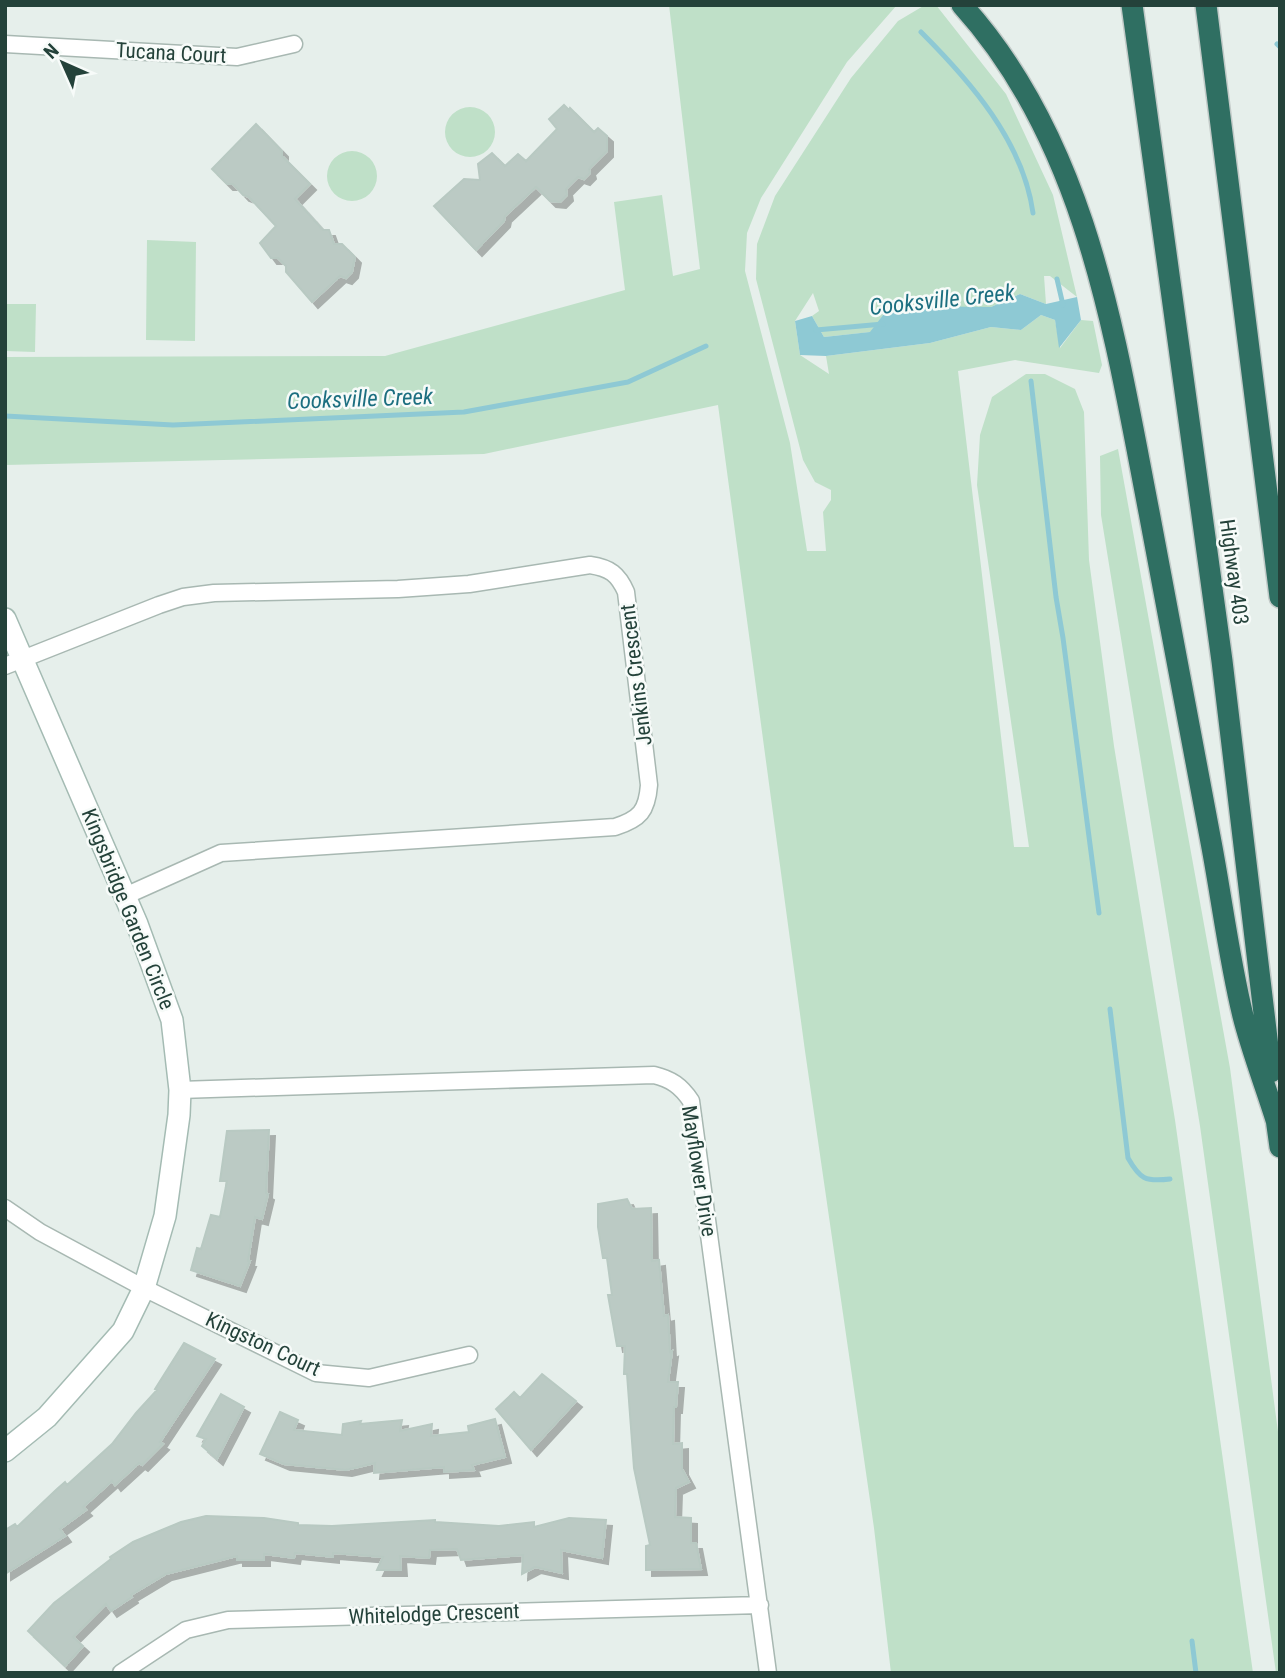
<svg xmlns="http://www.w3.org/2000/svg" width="1285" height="1678" font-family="'Roboto Condensed',sans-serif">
  <defs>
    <filter id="shadow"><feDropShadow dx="6" dy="6" stdDeviation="0" flood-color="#0004"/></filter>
  </defs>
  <rect width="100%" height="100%" fill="#e6efeb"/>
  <path fill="#bfe0c8" d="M669,5H897L847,62L761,198L747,233L745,271L790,443L807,551H826L823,512L831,500V490L815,482L803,460L756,279L757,244L775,196L851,78L898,21L925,5H936L1006,94L1053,195L1077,297L1050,276H1044L1046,304L1020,294L991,307L883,315L871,332L824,337L812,316L819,311L813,293L795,321L800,355L829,374L826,356L930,343L991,327L1021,330L1041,315L1055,320L1060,348L1081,320L1093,321L1102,365L1099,373L1015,360L958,371L1014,847H1029L977,485L980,435L992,397L1026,374H1045L1075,389L1084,412L1089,560L1114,746L1175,1120L1253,1673H891L874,1528L805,1051L718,405L484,454L5,465V357L385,356L625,290L614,202L662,195L673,276L700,269Z
    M445 132a25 25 0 1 1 50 0a25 25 0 1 1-50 0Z
    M327 176a25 25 0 1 1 50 0a25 25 0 1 1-50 0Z
    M147,240L196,242L195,341L146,340Z
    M5,304H36L35,352L5,351Z
    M1118,449L1230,1068L1280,1447V1673H1276L1200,1126L1101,515L1100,456Z"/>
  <path fill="#8ec9d4" d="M1020,294L1046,304L1077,297L1081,320L1059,348L1055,320L1041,315L1021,330L991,327L930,343L826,356L800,355L795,321L812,316L824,337L870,332L883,315L899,306L991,307Z"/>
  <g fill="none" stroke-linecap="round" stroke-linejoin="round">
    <path stroke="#8ec9d4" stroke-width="5" d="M921,32C970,81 1023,141 1033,213
      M1277,44L1280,47
      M1057,279L1063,305
      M816,330L883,324
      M1031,381L1056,597L1063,638L1099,913
      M5,416L173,425L464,412L628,382L706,346
      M1110,1009L1128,1158C1140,1179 1145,1182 1170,1179
      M1192,1641L1196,1673"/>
  </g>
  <path fill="#bbcac4" stroke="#b8c9c2" stroke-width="2" filter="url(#shadow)" d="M564,105L569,110L570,108L594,132L598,128L607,136V151L589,169L590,173L584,179L578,177L566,189L567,195L560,202L550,201L536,187L505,216L504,221L476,250L434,206L464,179L480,180L478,164L492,153L505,166L518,154L526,161L557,129L549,119Z
    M256,124L282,151V156L310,184L295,199L323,230H329L334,244H342L355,257L352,272L346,278L340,276L312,302L286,272V266L278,258H271L260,243L276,226L249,197L243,195L233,184H227L212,169Z
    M269,1130L266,1193L268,1194L262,1219L255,1217L248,1261H250L240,1286L191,1270L197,1248L201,1249L211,1215L220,1217L227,1181H220L227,1131Z
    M627,1199L632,1209L651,1208L652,1261L659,1260L664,1316L668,1315L670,1352L672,1351L668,1382H678L676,1407H674L673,1444L682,1443V1469L689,1482L676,1488L675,1517L691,1518V1543H696L701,1569L646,1570V1546L650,1545L634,1468L627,1374H624L625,1346H617L608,1295H612L607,1258H603L598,1227V1204Z
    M184,1343L215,1359L160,1442L163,1444L142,1465L139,1463L115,1485L112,1481L83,1507L86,1510L60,1529L65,1536L5,1574V1530L15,1524L17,1527L57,1489L65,1482L67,1485L112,1444L136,1413L157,1390L155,1389Z
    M542,1374L576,1401L531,1450L496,1409L514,1392L520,1398Z
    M221,1394L244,1407L217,1459L202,1446L206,1439L197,1436Z
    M280,1412L298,1420L294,1430L342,1435L343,1424L361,1421L360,1424L402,1420L400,1431L432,1424L431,1436L469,1432L468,1426L495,1419L505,1457L472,1465L474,1470L444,1472V1467L374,1473L375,1463L346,1470L284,1464L260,1454Z
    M206,1516L264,1518L298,1523V1525L332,1526L435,1520V1522L499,1526L534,1522V1527L569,1518L606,1520L602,1558L561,1550L562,1573L535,1567L522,1574L523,1555L461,1560L457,1549L430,1550L429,1558L400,1556L401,1570H377L383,1557L333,1553V1557L295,1553L294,1558L264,1554V1560H237V1556L166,1574L131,1595L132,1597L111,1611L106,1604L73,1637L83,1646L65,1666L28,1631L54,1603L111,1559L110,1557L133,1542L181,1522Z"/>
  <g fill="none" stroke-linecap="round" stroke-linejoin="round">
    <defs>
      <path id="street" d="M5,44L237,57L294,44
        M5,666L159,605L183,597L214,593L398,589L469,584L590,565C610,568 618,574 626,592L649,785C647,811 640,819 615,827L221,853L125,896
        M180,1090L654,1075C671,1079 681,1086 691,1101L768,1673
        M5,1208L40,1232L144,1288L316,1373L369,1378L469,1355
        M121,1673L186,1630L228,1620L760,1605"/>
      <path id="secondary" d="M5,619L137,924L172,1020L180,1090L179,1115L165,1216L144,1288L123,1331L47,1417L5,1451"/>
      <path id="highway" d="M962,5C1087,143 1115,337 1149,512C1170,622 1191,732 1211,842C1222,900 1229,959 1243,1016C1252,1052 1266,1087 1277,1123
        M1132,5L1222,661L1271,1072
        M1206,5L1280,597
        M1275,1111L1280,1147"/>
    </defs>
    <use href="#street" stroke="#a8b8b2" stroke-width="19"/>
    <use href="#secondary" stroke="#a4bbb3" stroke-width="24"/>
    <use href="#highway" stroke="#c2cac8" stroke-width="24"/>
    <use href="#street" stroke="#fff" stroke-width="16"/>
    <use href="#secondary" stroke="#fff" stroke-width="21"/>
    <use href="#highway" stroke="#2f6f62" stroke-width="21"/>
  </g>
  <g text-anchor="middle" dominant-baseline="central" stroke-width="5" stroke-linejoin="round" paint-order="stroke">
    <g font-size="21" fill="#24423a" stroke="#f7fbf9">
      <text transform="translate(171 53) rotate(3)">Tucana Court</text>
      <text transform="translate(1234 572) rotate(82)">Highway 403</text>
      <text transform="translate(636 675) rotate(-97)">Jenkins Crescent</text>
      <text transform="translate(128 909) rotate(68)">Kingsbridge Garden Circle</text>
      <text transform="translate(699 1171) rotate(81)">Mayflower Drive</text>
      <text transform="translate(263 1344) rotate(25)">Kingston Court</text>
      <text transform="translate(434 1614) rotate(-2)">Whitelodge Crescent</text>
    </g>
    <g font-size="23" font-style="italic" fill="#1c6f80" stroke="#f7fbf9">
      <text transform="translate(942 300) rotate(-6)">Cooksville Creek</text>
      <text transform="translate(360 399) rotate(-2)">Cooksville Creek</text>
    </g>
  </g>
  <rect width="1285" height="1678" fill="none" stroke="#24423a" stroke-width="14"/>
  <g transform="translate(63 63) rotate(315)" stroke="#f7fbf9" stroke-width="5" paint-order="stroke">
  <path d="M0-5L12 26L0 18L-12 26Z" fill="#24423a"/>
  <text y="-10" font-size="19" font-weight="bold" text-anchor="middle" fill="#24423a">N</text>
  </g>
</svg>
